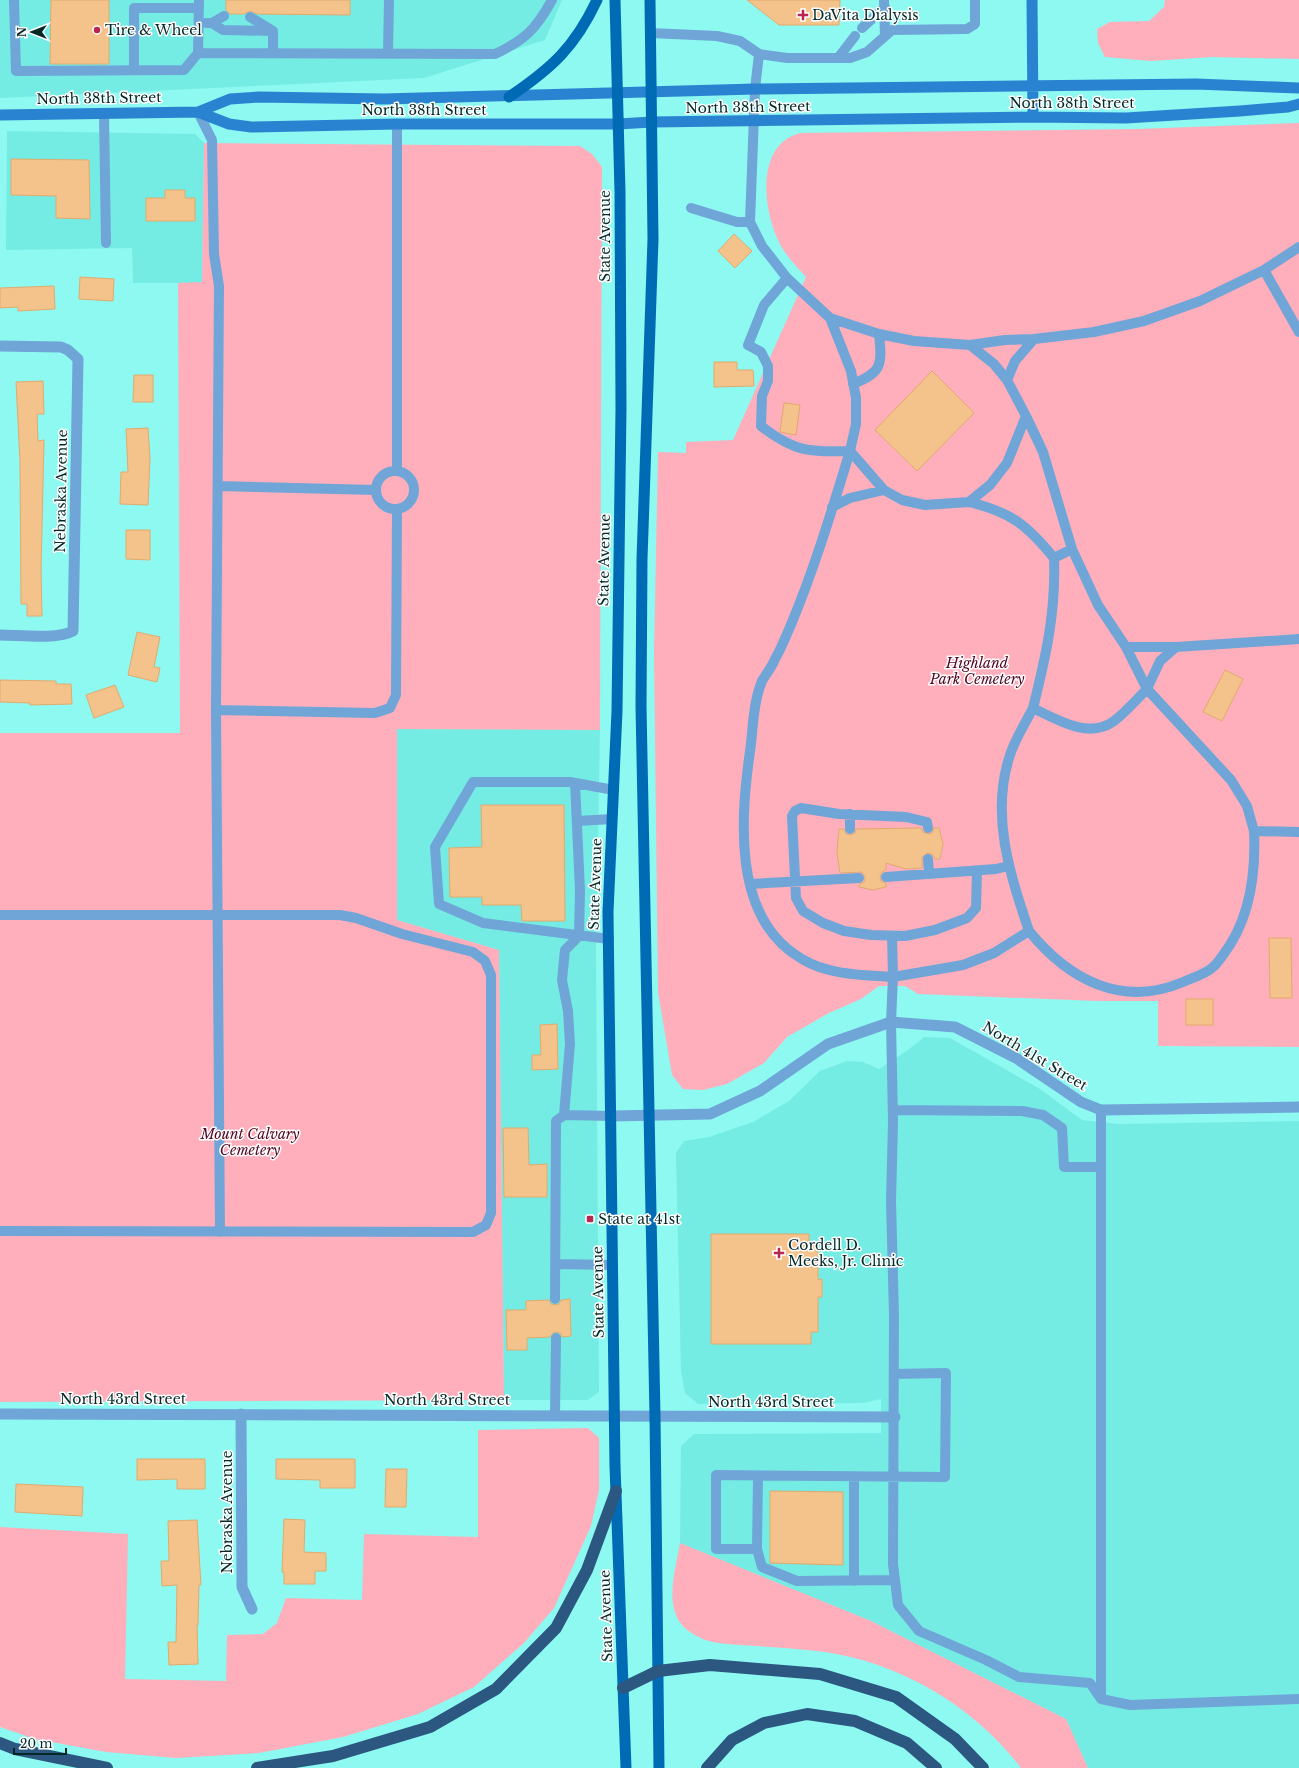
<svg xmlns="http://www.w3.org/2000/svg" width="1299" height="1768" font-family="'Libre Baskerville',serif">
  <rect width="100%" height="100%" fill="#8ef9f1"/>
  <path fill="#75ece3" d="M0,0H562L545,40L424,78L0,98Z
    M7,131L195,134L204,143L202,283H133L132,248L6,250Z
    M397,729L600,730L596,948L599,1392L588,1400H504L499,950L397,920Z
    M924,1037L950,1038L1040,1089L1082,1120L1119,1124L1299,1121V1768H1088L1066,1719L871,1621L680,1543L681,1446L694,1434L881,1433V1399L863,1403L698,1404L685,1393L681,1371L676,1153L684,1141L709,1137L753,1122L789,1101L820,1071L847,1061L863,1062L879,1069L908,1050Z"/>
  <path fill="#feafbb" d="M1165,0H1299V59L1212,57L1151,61L1105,57L1098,43L1097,29L1110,22L1149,21L1164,7Z
    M1299,123V1047L1158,1046V1001H1097L918,994L905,986H879L861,999L829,1013L787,1037L764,1063L727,1084L703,1090L683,1089L672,1075L658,992L654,653L658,452L686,453V442L733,440L806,277C797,267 788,258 781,246C763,214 754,145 800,133L1138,129Z
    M204,143L580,146L592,154L602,167L600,730L397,729V920L499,950L504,1400L0,1402V733H180L178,283L202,282Z
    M588,1428L599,1438V1490L591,1526L554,1608L524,1643L474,1687L418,1714L343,1737L259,1753L176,1758L106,1752L35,1739L0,1727V1527L128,1534L125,1679L226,1681L227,1635L263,1634L277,1623L286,1598L362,1600L364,1534L478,1537V1430Z
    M680,1543L871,1621L1066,1719L1088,1768H1021C975,1707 901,1663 825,1652C797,1648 768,1647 740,1645C732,1644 722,1644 713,1642C702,1640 689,1633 682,1625C664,1604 676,1567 680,1543Z"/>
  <path fill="#f4c38c" stroke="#e0aa6d" d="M51,0H109V64H50Z
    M226,0H350V15L257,14L250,11L244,14H230L226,10Z
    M747,0H840L839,25H779Z
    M11,159L89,160L90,219L56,218V196L11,195Z
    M165,190H185V198H195V221H146V198H165Z
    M734,234L752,251L735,268L718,251Z
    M80,277L114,279L113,301L79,299Z
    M54,286L55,309L18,311V307L0,308V288Z
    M714,362H737V370H753L754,386L714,387Z
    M932,371L974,413L917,471L875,430Z
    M134,375H153V402H133Z
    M43,381L44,414H37L38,441L44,440L41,571L42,616H27V604H21L20,461L16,382Z
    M784,403L800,405L796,435L780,432Z
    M148,428L150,458L148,505L120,504L121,472H128L126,429Z
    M126,530H150V560L126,559Z
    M137,632L160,637L154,667L160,668L157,682L128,675Z
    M1225,670L1243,679L1222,721L1203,712Z
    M0,680L56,681V684H71L72,704L30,705V703L0,702Z
    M115,685L124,707L94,718L86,695Z
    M481,805H564L565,921H522L521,905H482V897H450L449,848L482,847Z
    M921,828L923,832L929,834L932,833L934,828H939L943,844L940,859H935L933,855L928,853L922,857V868L906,869L886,863V870L882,872L880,877L881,881L886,883V887L873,890L859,887V885L865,881V877L862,872L840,873L837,852L839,829H844L846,834L850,835L855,833L856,829Z
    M1269,938H1291L1292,998H1270Z
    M1186,999H1213V1025H1186Z
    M557,1024L558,1069L532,1070V1055H541L540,1025Z
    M503,1128H528L529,1165L547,1164V1197H504Z
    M711,1234H809V1245H818V1280L822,1279V1297H818V1332H811V1344H711Z
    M570,1299L571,1336L562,1337L560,1333L556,1332L553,1333L550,1337L527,1338V1350H507L506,1310H526V1301L549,1300L551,1304L555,1305L559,1304L561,1300Z
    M137,1459H205V1489H177V1479L137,1480Z
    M276,1459H355V1488H320V1480L276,1479Z
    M386,1469H407L406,1507H385Z
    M16,1484L83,1487L82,1516L15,1512Z
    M770,1491L843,1492V1565L770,1563Z
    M284,1519L305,1520L304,1552L326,1553V1571H315V1584H284V1572H282Z
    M197,1520L201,1585H199L198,1625H197L198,1664L169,1665L168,1642H176L177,1585L162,1586L161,1561H169L168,1521Z"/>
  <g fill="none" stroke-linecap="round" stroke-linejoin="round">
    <path stroke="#70a5d8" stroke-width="10" d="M14,0L16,71L184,70L198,53L199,0
      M884,0L885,36
      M250,17L273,31V52
      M206,23H212L224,16
      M212,23L223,30L273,31
      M862,28L885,7
      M650,33L717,36L740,41L759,54L787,58H850L867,52L892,30L967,29L975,24V0
      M198,53L495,54C525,40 536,29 552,0
      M388,53L389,0
      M759,54L755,89L750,222L762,246L787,278L830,318L851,371L856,398V424L850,451L884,490L902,500L925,505L969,502L990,485L1007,463L1026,416L1007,380L994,364L970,345
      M838,58L855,36
      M134,70V8H199
      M198,112L212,140L214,254L219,286L216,710L220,1232
      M104,114L106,243
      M691,208L737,222H750
      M1264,270L1299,332
      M787,278L764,305L748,345L761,352L768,366V381L762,396L761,426C794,452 809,452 850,451C832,510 814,570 790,627C785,638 781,649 775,659C772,667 766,674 762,681C754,700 753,724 751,744C741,813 730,918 802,959C828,975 864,975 893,977L891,1022L893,1122L891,1201L894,1316L893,1564L898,1605L919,1631L986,1660L1019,1677L1090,1683L1101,1699L1130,1705L1299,1699
      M830,318L879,334L914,341L970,345L1005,340L1034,339
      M1007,380L1015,361L1034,339L1094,332L1144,321L1200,301L1264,270L1299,247
      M853,384C883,372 882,364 879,334
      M1026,416L1043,452L1072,549L1054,558C1056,612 1046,656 1033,708C1056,719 1089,740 1114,721C1126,712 1136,700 1147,689L1126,647L1098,605L1072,549
      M397,470V124
      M376 490a19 19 0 1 1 38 0a19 19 0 1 1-38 0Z
      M219,486L376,490
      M969,502C1011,512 1027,525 1054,558
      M832,507L850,498L884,490
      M1126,647H1176L1299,639
      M1176,647L1160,661L1147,689L1231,780L1247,806L1254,831L1299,832
      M216,710L375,713L390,708L396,695L397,509
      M850,814V829
      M577,821L612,819
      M928,828L927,822L906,817L839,814L801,808L795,811L792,816L796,898L803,911L823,923L844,931L871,935L905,936L935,930L967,918L976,908L977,871
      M928,859L929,873
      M886,877L996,869L1008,866
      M750,884L859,878
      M0,915H340L356,918L402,934L473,952L485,961L491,975V1213L486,1225L473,1232L0,1231
      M1029,931C1010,874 990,815 1010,755C1015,739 1025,724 1033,708
      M892,936L893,977L963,965L994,953L1029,931C1069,980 1122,1008 1183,982C1192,978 1206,974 1213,967C1217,964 1220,959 1223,955C1250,920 1256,874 1254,831
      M609,939L483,923L439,904L435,847L473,782H570L614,790
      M893,1110L1022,1111L1043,1115L1062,1128L1064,1167H1101
      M1101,1110V1699
      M564,1115L570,1044L568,1011L562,980L565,950L579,936L580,890L575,783
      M555,1264L613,1265
      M555,1299L556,1121L564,1115L612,1116
      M555,1416L556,1338
      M758,1477L757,1549H716V1475L945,1477L946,1373L894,1374
      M854,1477V1581
      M757,1549L762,1567L797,1581L895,1580"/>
    <path stroke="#70a5d8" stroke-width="11" d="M0,346L61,347L68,350L78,359L73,631C57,640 19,635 0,635
      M612,1116L710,1114L760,1091L828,1044L891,1022L955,1027L1016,1058L1081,1102L1101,1110L1299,1107
      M0,1414L895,1417
      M241,1414L242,1587L252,1609"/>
    <path stroke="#2a83d0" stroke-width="11" d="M1032,0L1033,117
      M198,112L229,124L251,127L397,124H618L652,122L1033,117L1126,118L1240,111L1288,107L1299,104
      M0,115L198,112L230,99L259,97L384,99L755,89L1196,84L1299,88"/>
    <path stroke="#006bb5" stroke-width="11" d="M615,0L620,192L621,408L617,711L608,912L615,1466L626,1768
      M650,0L653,239L642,559L641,706L655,1416L659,1768
      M509,97C552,68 575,47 597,0"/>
    <path stroke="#2b5780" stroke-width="12" d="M623,1688L658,1671L710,1665L820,1674L896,1697L955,1739L983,1768
      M0,1743L15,1749L107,1768
      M257,1768L333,1756L430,1727L496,1689L556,1628L587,1570L616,1491
      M707,1768L732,1740L764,1723L807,1714L855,1721L907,1743L936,1768"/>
  </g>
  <g fill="#b62651" stroke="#fff" stroke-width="1.5">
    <path d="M801 9h4v4h4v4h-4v4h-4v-4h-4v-4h4z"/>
    <circle cx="97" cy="30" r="4"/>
    <rect x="586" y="1215" width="8" height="8" rx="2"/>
    <path d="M777 1247h4v4h4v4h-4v4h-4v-4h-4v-4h4z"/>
  </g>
  <g text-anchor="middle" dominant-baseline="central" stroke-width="3" stroke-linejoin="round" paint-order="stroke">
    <g font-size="14" fill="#032826" stroke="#fff" text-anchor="start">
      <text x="812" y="15">DaVita Dialysis</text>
      <text x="105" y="30">Tire &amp; Wheel</text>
      <text x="598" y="1219">State at 41st</text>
      <text x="788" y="1245">Cordell D.<tspan x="788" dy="16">Meeks, Jr. Clinic</tspan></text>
    </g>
    <g font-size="14" fill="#032826" stroke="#fff">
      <text transform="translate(99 98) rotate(-1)">North 38th Street</text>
      <text x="1072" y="103">North 38th Street</text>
      <text transform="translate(748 107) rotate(-1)">North 38th Street</text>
      <text x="424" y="110">North 38th Street</text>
      <text transform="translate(605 236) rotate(-90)">State Avenue</text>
      <text transform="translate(61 491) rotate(-89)">Nebraska Avenue</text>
      <text transform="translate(604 560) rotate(-89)">State Avenue</text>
      <text transform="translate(595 884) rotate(-88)">State Avenue</text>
      <text transform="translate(1035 1056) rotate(31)">North 41st Street</text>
      <text transform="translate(598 1292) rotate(-91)">State Avenue</text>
      <text x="123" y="1399">North 43rd Street</text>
      <text x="447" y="1400">North 43rd Street</text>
      <text x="771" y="1402">North 43rd Street</text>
      <text transform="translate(227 1512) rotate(-90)">Nebraska Avenue</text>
      <text transform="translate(606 1616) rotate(-92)">State Avenue</text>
    </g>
    <g font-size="14" font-style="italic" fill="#540620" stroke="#fff">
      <text x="977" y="663">Highland<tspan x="977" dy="16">Park Cemetery</tspan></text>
      <text x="250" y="1134">Mount Calvary<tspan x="250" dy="16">Cemetery</tspan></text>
    </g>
  </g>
  <g transform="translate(32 32) rotate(270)" stroke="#ffffff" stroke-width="3" paint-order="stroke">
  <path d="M0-3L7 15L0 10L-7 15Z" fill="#032826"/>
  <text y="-6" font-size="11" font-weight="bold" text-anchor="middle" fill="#032826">N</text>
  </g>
  <path d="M14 1748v6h52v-6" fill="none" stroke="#032826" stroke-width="2"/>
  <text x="20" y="1748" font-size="12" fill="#032826" stroke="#ffffff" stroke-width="3" paint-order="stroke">20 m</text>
</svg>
